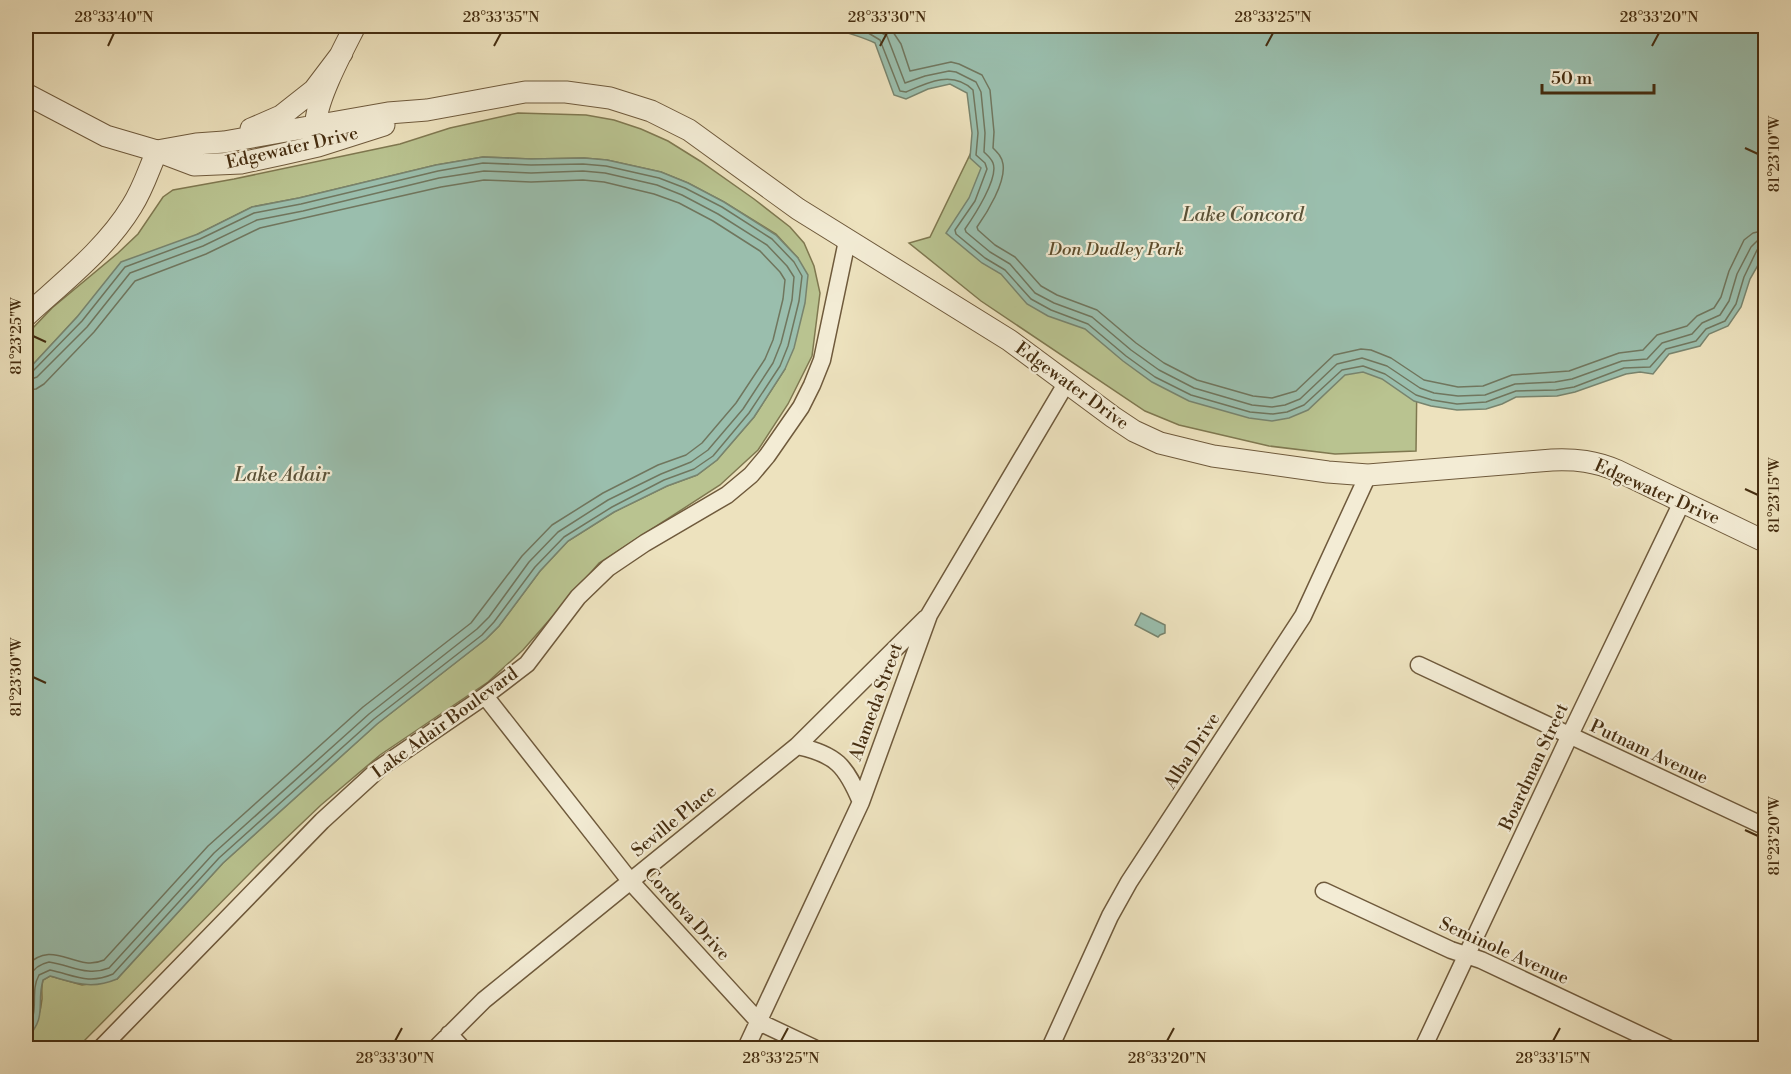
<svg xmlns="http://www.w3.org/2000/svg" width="1791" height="1074" font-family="'Libre Bodoni',serif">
  <rect width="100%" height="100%" fill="#ede2be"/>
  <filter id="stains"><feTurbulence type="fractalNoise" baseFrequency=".00333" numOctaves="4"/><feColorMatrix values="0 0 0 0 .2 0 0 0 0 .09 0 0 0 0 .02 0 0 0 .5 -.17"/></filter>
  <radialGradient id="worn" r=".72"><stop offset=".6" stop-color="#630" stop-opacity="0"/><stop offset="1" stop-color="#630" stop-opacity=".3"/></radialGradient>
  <path fill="#b9c390" stroke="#7f7850" stroke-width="1.5" d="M1013,66L1417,374L1416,451L1335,454L1269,446L1179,425L1145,411L981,301L909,243L930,237Z
    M518,113L586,115L614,120L641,129L668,141L700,161L754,199L790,227L804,243L814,266L820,293L812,356L788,404L758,450L720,485L599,563L523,650L488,682L380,755L321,805L259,864L84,1041L73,1048H26V1039C35,1029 41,1013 42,999C42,992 41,987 43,980L50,976L82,985L117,979L223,863L377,724L486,639L499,626L540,571L568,541L614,512L667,486L697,475L717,460L754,417L785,369L798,258L776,234L724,202L688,183L661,172L607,160L584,158L531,159L483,157L436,165L299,198L252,207L198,234L77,317L26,372V340L31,330L52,308L118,253L138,234L163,197L173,190L234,179L400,144L450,128Z"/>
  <path fill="#9abead" stroke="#78846e" stroke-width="1.5" d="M833,26H1765V243L1761,260L1750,279L1741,307L1728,326L1709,334L1700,346L1669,354L1653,374L1640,372L1626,374L1575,392L1557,396L1516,397L1502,404L1486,409L1457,410L1431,406L1414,401L1382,379L1363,372L1345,375L1308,410L1289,418L1272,421L1249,418L1189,401L1152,382L1123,361L1085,329L1048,316L1027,304L1001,274L982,263L946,233L969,198L981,168L970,158L972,133L967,93L950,84L928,89L906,99L894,95L875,43C861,36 846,34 833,26Z
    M483,157L531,159L584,158L607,160L661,172L688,183L724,202L776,235L798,258L808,275L805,303L794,348L785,369L754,417L717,460L697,475L667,486L614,512L568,541L540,571L499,626L486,639L377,724L223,863L117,979C91,990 76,983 50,976L43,980C36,1004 48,1017 26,1039V372L77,317L121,262L198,234L252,207L299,198L436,165Z
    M1141,613L1165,625V633L1160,635L1158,637L1135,625Z"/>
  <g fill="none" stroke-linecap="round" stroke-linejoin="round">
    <path stroke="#70765e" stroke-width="1.5" d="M844,26L865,31L880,40L900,91L906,92C928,82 953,70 973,90L978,133L976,155L985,163L987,169L975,201L955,230L956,234L985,258L1005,270L1031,299L1051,310L1088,324L1126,356L1155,377L1191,395L1250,412L1273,414L1287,412L1304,405L1342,370L1363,366L1385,374L1416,395L1432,400L1457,404L1486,402L1516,391L1556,390L1574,387L1624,368L1650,367L1666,349L1696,341L1706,329L1725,321L1736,304L1744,277L1757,250L1766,247
      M870,26L887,36L905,83L925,76L949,71L956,72L976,82L981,92L985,133L984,152C987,155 991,158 993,163C999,178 974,216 965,229L966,232L990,252L1010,264L1035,293L1054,303L1092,317L1131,350L1159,370L1194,388L1252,405L1272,407L1285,405L1300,399L1337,364L1362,358L1387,366L1420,388L1434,393L1458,396L1485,395L1515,384L1555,382L1572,379L1622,361L1647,359L1662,343L1692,334L1702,323L1720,315L1729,301L1737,274L1751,247L1757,241L1766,239
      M889,26L901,44L910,71L951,62L959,64L982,75L990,90L994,132L993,148C998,153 1002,157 1003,164C1006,182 987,213 977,227L978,230L995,245L1015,257L1041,286L1057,295L1097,310L1136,343L1164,363L1197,380L1253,396L1272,398L1296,391L1334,355L1361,349L1371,350L1391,358L1424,380L1458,387L1483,386L1512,375L1569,371L1619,353L1643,350L1657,335L1687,326L1697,316L1714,308L1721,297L1729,271L1744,240L1753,233L1766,230
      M26,374L32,372L82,321L125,267L200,239L254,213L301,204L438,171L483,163L531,165L583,164L606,166L659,178L685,188L722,207L772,239L794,262L802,276L799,301L788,346L780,366L749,413L713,456L694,469L664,480L612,507L564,537L535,567L494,622L482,635L374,719L219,858L113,974C88,985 74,975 50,970L39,975C29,993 41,1012 26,1030
      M26,381L37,377L87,327L130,273L203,246L257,220L303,211L439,178L484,171L531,173L583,171L605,173L657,185L682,195L718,214L767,245L787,266L794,277L792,300L781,343L773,363L743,409L708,450L691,462L661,474L608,500L558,532L529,562L489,617L477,629L369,714L214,853L109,968C87,977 71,965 49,962C19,969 32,995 26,1016
      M26,390L36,389L44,384L94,332L135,281L206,254L260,228L441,187L484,180L531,182L583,180L604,182L654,194L679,203L713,221L760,251L780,272L785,280L783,299L773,340L765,359L736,403L702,443L686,455L658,465L603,493L552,525L522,556L471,623L363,707L208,846L104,960C75,973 54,937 26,966"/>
    <defs>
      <path id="minor" d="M1419,665L1766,827
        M485,696L631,882L759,1022L814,1048
        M797,746C836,754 846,766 861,802
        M1324,891L1451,950L1481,960L1668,1048
        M449,1034L462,1048
        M101,1048L322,821L381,767L485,696L527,664L578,597L608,568L645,543L727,495L751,475L767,456L801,407L812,385L822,360L847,241
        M436,1048L484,1000L797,746L926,618
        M746,1048L861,802L929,615L1067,382
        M1050,1048L1110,916L1129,882L1303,616L1368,475
        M1423,1048L1569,737L1682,502"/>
      <path id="tertiary" d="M26,94L106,136L157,151L194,165L241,163L283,154L318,146L384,125
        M251,129L281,116L314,90L342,53
        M317,140C317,134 315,127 316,121C318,96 343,50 355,26
        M157,151L196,144L224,142L388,113L427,110L525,92H566L610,98L651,111L689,130L798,209L1009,340L1113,417L1134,431L1160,443L1213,456L1328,472L1368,475L1552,460C1576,459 1595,461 1618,471L1766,542
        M26,316C63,282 106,249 132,206C143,189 149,169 157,151"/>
    </defs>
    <use href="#minor" stroke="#6f5a3c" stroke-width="19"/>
    <use href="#tertiary" stroke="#6f5a3c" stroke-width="23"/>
    <use href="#minor" stroke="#f3ecd5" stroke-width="16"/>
    <use href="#tertiary" stroke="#f3ecd5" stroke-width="21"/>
  </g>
  <path fill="none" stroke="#452d10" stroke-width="2" d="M108,46L114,33M494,46L501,33M880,46L887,33M1266,46L1273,33M1652,46L1659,33M1745,148L1758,154M33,336L46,342M1745,489L1758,495M33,677L46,683M1745,830L1758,836M395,1041L402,1028M781,1041L788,1028M1167,1041L1174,1028M1553,1041L1560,1028"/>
  <g text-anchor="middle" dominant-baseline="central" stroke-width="4.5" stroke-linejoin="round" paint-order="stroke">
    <g font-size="18" fill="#452d10" stroke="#f3ecd5">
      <text transform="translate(292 148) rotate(-13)">Edgewater Drive</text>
      <text transform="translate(1072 386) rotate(36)">Edgewater Drive</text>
      <text transform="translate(1657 492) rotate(24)">Edgewater Drive</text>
      <text transform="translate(876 702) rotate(-70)">Alameda Street</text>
      <text transform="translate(445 723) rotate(-36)">Lake Adair Boulevard</text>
      <text transform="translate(1192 751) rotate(-57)">Alba Drive</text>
      <text transform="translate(1649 752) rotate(25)">Putnam Avenue</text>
      <text transform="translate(1534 767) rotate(-65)">Boardman Street</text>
      <text transform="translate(674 821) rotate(-39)">Seville Place</text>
      <text transform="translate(687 914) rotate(48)">Cordova Drive</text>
      <text transform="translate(1504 951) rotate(24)">Seminole Avenue</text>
    </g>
    <g font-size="18" font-style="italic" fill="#5c4b2a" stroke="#f3ecd5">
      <text x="1116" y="249">Don Dudley Park</text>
    </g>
    <g font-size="20" font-style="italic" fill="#5a5137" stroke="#f3ecd5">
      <text x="1243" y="215">Lake Concord</text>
      <text x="282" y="475">Lake Adair</text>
    </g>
  </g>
  <rect width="1791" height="1074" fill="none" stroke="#ede2be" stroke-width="66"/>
  <path d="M1542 84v9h112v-9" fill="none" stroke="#452d10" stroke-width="3"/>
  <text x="1551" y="84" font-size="18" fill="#452d10" stroke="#f3ecd5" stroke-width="4.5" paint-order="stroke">50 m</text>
  <rect x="33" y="33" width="1725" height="1008" fill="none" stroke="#452d10" stroke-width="2"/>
  <g font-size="15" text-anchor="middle" fill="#452d10">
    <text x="114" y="22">28°33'40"N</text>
    <text x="501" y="22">28°33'35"N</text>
    <text x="887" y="22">28°33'30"N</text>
    <text x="1273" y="22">28°33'25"N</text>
    <text x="1659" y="22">28°33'20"N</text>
    <text transform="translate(1774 154) rotate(-90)" y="5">81°23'10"W</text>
    <text transform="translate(16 336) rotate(-90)" y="5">81°23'25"W</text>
    <text transform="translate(1774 495) rotate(-90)" y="5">81°23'15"W</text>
    <text transform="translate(16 677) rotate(-90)" y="5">81°23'30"W</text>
    <text transform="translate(1774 836) rotate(-90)" y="5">81°23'20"W</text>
    <text x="395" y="1063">28°33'30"N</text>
    <text x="781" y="1063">28°33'25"N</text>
    <text x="1167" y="1063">28°33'20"N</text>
    <text x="1553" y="1063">28°33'15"N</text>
  </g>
  <rect width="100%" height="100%" filter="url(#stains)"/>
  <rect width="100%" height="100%" fill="url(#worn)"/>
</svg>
